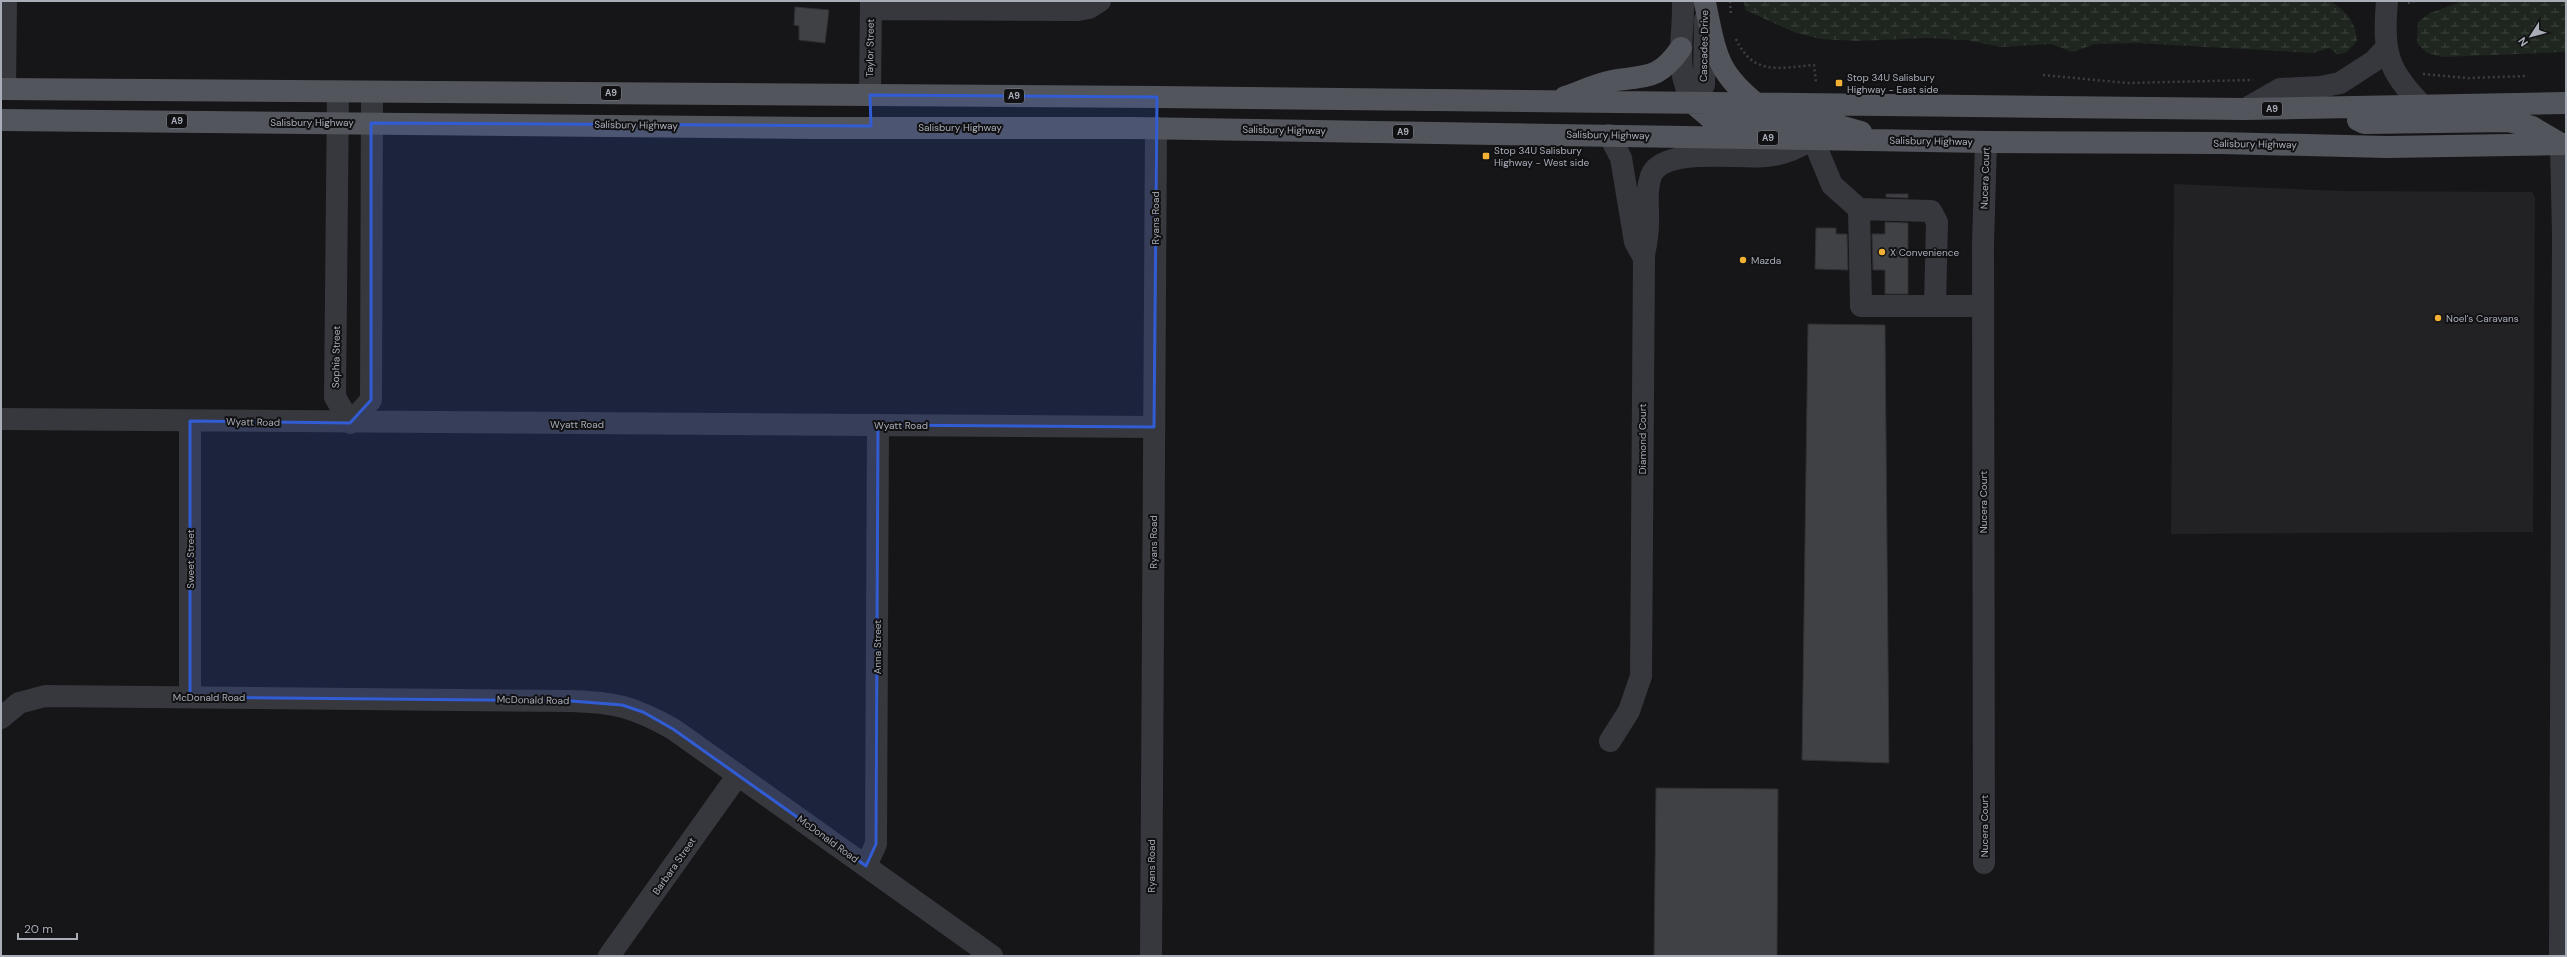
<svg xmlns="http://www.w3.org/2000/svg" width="2567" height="957" font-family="'DM Sans',sans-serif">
  <defs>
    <pattern id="wetland-marsh" width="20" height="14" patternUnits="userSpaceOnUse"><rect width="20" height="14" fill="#1e261f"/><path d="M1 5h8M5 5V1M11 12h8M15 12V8" fill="none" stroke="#3c433d"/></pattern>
  </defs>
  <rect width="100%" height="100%" fill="#161618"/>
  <path fill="#222225" d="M2174,184L2342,191L2532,192L2535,198L2533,532L2171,534Z"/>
  <path fill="url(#wetland-marsh)" d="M1744,1H2330C2346,11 2356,21 2357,41L2346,53L2337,54L2329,48L2313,53L2137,43L2095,44L2072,52L2051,44L2001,47L1966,40L1926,38L1857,41L1821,39L1796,33L1745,10Z
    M2463,1H2566V52L2443,57L2427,53L2417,43L2418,22L2430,13Z"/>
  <path fill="#404145" stroke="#303034" d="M795,7L829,10L825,43L799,40V26L794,25Z
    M1886,194H1908V198L1886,197Z
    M1885,222L1908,223V294H1885V270H1873L1872,234H1885Z
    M1816,228H1836V234H1847L1848,270L1815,269Z
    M1808,324L1885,325L1889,763L1802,760Z
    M1656,788L1778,789L1777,956H1654Z"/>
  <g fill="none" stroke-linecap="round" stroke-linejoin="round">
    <path stroke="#3d3f44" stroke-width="2.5" stroke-dasharray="2 3" stroke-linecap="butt" d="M1730,1L1731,16
      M2408,3L2415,1
      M1736,39C1753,76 1779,68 1814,65L1816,83
      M2423,74L2467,78L2527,76
      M2043,75L2127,83L2253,80"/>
    <path stroke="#37383d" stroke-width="22" d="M1683,1C1684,39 1673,69 1694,104L1704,85L1705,20
      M2387,1C2383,52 2386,69 2423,106
      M871,9L1078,10L1089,8L1100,1
      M5,89L6,1
      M338,92L335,397L350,423L371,400L372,92
      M870,95L871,1
      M2245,109L2280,89L2320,87L2340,83L2374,61L2386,48
      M1609,135L1621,158L1635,242L1644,258L1641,676L1629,711L1610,741
      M1859,209L1861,306H1983
      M1644,255C1646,245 1648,235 1648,225C1649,209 1645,192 1651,176C1662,146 1739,159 1765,156C1784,155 1797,148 1813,139L1832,185L1859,209L1931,211L1937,222L1935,305
      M1,419L1154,427
      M190,697V421
      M1,718L19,703L45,696L571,701C614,702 634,707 673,729L992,956
      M1984,863L1983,244L1986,142
      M866,866L876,844L878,425
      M609,956L738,775
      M1151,956L1156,128
      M2560,956L2563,236L2561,144"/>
    <path stroke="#53555c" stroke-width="22" d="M1705,3C1716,53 1715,71 1758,105
      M1,89L1157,97L2245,109L2566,103
      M1565,97C1580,92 1596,84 1612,81C1646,75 1658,81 1681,48
      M1694,104L1713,120L1829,123L1861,132
      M1,120L814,128H1134L1986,142L2220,143L2387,147L2566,144
      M2358,120L2364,123L2509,121L2532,127L2561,144"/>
  </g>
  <path fill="#325cd3" fill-opacity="0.2" stroke="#325cd3" stroke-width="3" stroke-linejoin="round" d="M870,95L1157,97L1154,427L878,425L876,844L866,866L673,729L643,712L622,705L571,701L190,697V421L350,423L371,400V123L871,126Z"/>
  <g fill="#f2b134" stroke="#111113" stroke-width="1.5">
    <rect x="1835" y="79" width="8" height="8" rx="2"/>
    <rect x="1482" y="152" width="8" height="8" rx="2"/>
    <circle cx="1882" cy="252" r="4"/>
    <circle cx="1743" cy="260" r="4"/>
    <circle cx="2438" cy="318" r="4"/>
  </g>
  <g text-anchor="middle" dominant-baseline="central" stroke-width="4" stroke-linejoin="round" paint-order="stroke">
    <g fill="#111113" stroke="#7b7e86" stroke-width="1">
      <rect x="601" y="86" width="20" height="14" rx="3"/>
      <rect x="1004" y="89" width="20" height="14" rx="3"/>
      <rect x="2262" y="102" width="20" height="14" rx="3"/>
      <rect x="167" y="114" width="20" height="14" rx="3"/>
      <rect x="1393" y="125" width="20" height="14" rx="3"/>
      <rect x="1758" y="131" width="20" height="14" rx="3"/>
    </g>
    <g font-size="9" font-weight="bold" fill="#a8adb8">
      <text x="611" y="93">A9</text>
      <text x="1014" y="96">A9</text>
      <text x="2272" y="109">A9</text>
      <text x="177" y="121">A9</text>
      <text x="1403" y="132">A9</text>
      <text x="1768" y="138">A9</text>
    </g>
    <g font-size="10" fill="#a8adb8" stroke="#111113">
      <text transform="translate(1704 46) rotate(-89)">Cascades Drive</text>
      <text transform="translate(870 48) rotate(-89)">Taylor Street</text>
      <text x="312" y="122">Salisbury Highway</text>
      <text transform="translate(636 125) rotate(1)">Salisbury Highway</text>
      <text x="960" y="127">Salisbury Highway</text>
      <text transform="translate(1284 130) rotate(1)">Salisbury Highway</text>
      <text transform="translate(1608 135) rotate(1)">Salisbury Highway</text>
      <text transform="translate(1931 141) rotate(1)">Salisbury Highway</text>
      <text transform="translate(2255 144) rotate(1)">Salisbury Highway</text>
      <text transform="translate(1985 178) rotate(-88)">Nucera Court</text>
      <text transform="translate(1155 218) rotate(-90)">Ryans Road</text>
      <text transform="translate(336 357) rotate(-89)">Sophia Street</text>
      <text transform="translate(253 422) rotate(1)">Wyatt Road</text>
      <text x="577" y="424">Wyatt Road</text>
      <text x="901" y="425">Wyatt Road</text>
      <text transform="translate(1642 439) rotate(-90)">Diamond Court</text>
      <text transform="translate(1983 502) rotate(-90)">Nucera Court</text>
      <text transform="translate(1153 542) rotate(-90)">Ryans Road</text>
      <text transform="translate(190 559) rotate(-90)">Sweet Street</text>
      <text transform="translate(877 647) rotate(-90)">Anna Street</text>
      <text x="209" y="697">McDonald Road</text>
      <text transform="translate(533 700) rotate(1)">McDonald Road</text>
      <text transform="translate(1984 826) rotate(-90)">Nucera Court</text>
      <text transform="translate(828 839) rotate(36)">McDonald Road</text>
      <text transform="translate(674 866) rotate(-55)">Barbara Street</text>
      <text transform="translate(1151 866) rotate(-90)">Ryans Road</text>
    </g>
    <g font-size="10" fill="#a8adb8" stroke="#111113" text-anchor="start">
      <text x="1847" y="77">Stop 34U Salisbury<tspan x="1847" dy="12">Highway - East side</tspan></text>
      <text x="1494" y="150">Stop 34U Salisbury<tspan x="1494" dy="12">Highway - West side</tspan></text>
      <text x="1890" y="252">X Convenience</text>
      <text x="1751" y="260">Mazda</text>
      <text x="2446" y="318">Noel's Caravans</text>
    </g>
  </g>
  <rect width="2567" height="957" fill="none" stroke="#a8adb8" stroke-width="4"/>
  <g transform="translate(2531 36) rotate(234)" stroke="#111113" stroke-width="3" paint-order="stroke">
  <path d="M0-3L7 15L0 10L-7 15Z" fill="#a8adb8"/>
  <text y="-6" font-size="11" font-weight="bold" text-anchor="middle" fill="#a8adb8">N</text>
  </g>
  <path d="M18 933v6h59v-6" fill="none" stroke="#a8adb8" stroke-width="2"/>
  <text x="24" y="933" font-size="12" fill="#a8adb8" stroke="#111113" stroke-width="3" paint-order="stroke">20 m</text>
</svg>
